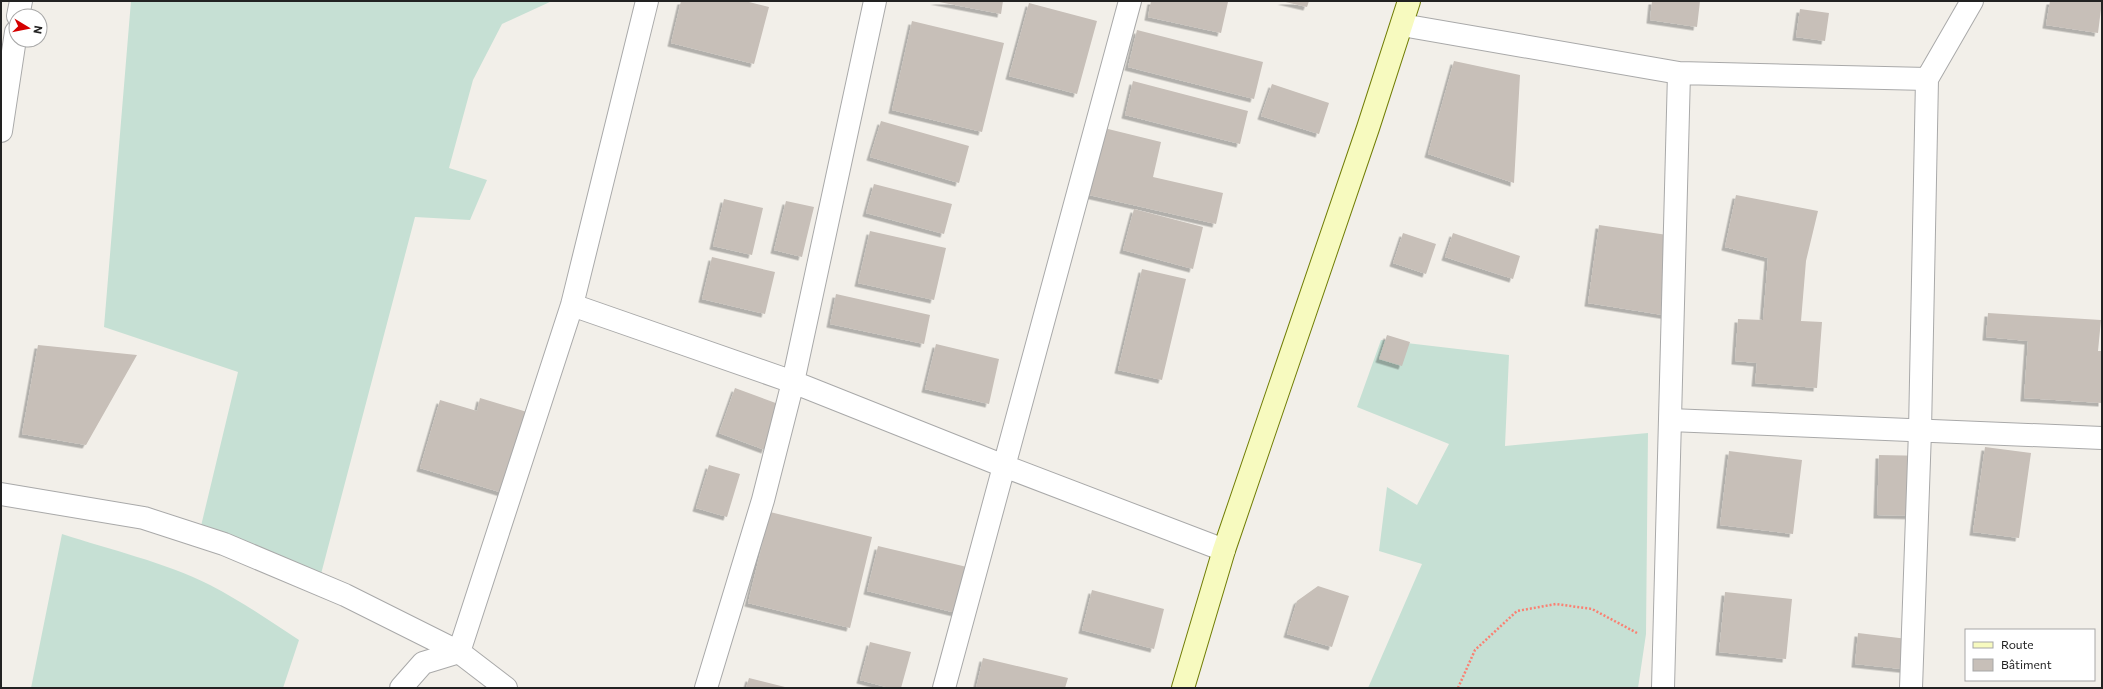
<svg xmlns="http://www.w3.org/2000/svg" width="2103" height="689" font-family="Commissioner,sans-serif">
  <defs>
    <filter id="shadow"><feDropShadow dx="-3.5" dy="3.5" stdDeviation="0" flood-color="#0004"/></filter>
  </defs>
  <rect width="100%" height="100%" fill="#f2efe9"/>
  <path fill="#c6e0d4" d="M131,1H552L502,24L473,80L449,168L487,180L470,220L415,217L321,574L201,526L238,372L104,327Z
    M1381,340L1509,355L1505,446L1648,433L1646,634L1638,688H1368L1422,564L1379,551L1387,487L1417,505L1449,444L1357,407Z
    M62,534C111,550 164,562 210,585C241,601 270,621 299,640L283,688H31Z"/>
  <path fill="#c7bfb8" filter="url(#shadow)" d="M681,1H745L769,7L754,64L671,43Z
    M934,1H1003L1001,14Z
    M1151,1L1228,2L1221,33L1148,17Z
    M1281,1H1309L1307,7Z
    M1652,1H1700L1697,27L1650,20Z
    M2050,1H2102L2098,33L2046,25Z
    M1029,3L1097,21L1077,94L1009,76Z
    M1800,9L1829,13L1825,41L1796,37Z
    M912,21L1004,43L982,132L892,110Z
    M1137,30L1263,62L1254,99L1128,67Z
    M1454,61L1520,75L1514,183L1428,154Z
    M1133,81L1248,111L1240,144L1125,115Z
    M1272,84L1329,103L1319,134L1261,116Z
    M881,121L969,146L959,183L870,157Z
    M1104,128L1161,142L1153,177L1223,193L1216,224L1089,195Z
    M874,184L952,204L944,234L866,213Z
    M1736,195L1818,211L1806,261L1801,321L1822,322L1817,388L1755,383L1757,363L1735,361L1738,319L1763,320L1768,258L1725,247Z
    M724,199L763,208L752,255L713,246Z
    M786,201L814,207L802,257L774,250Z
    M1134,209L1203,227L1193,269L1123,250Z
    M1599,225L1681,237L1669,316L1588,303Z
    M870,231L946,248L934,300L858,283Z
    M1403,233L1436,244L1426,274L1393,263Z
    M1453,233L1520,256L1513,279L1445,257Z
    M712,257L775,272L765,314L702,299Z
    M1142,269L1186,279L1162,380L1118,370Z
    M836,294L930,315L924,344L830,324Z
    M1988,313L2101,320L2098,351H2102V403L2024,398L2028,341L1986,337Z
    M1387,335L1410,342L1402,366L1379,359Z
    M936,344L999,359L989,404L925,389Z
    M38,345L137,355L86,445L22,434Z
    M735,388L781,405L765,450L719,433Z
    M480,398L527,412L503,493L420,468L440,400L477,411Z
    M1985,447L2031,453L2019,538L1973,532Z
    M1729,451L1802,460L1793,534L1720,525Z
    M1879,455L1930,456L1928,516L1877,515Z
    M709,465L740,474L727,517L696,508Z
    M770,512L872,537L850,628L748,603Z
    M878,546L967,567L956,613L867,591Z
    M1318,586L1349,596L1332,647L1287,634L1297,601Z
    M1092,590L1164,609L1154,649L1082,630Z
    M1725,592L1792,599L1786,659L1719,652Z
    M1858,633L1924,641L1920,671L1855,664Z
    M870,642L911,652L901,688H890L860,680Z
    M983,658L1068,678L1065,688H976Z
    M749,678L785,687V688H746Z"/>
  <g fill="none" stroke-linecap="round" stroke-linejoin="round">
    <defs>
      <path id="street" d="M18,16L21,1
        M1402,25L1679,73L1927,79
        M1,131L16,32
        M572,305L793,382L1004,466L1224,550
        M1670,420L2102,438
        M1,494L144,518L224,544L345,595L459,652L506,688
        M401,688L423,663L459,652L572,305L647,1
        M706,688L763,500L793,382L875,1
        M944,688L1130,1
        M1663,688L1679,73
        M1911,688L1920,431L1927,79L1972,1"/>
      <path id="secondary" d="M1183,688L1224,550L1368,128L1409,1"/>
    </defs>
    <use href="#street" stroke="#a9a9a9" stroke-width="24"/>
    <use href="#secondary" stroke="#707d05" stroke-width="24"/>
    <path stroke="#fa8072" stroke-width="2.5" stroke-dasharray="2 2" stroke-linecap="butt" d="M1458,688L1475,650L1517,611L1556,604L1592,609L1637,633"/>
    <use href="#street" stroke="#fff" stroke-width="22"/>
    <use href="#secondary" stroke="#f7fabf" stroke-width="22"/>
  </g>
  <rect width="2103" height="689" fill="none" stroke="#222222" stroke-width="4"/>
  <rect x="1965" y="629" width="130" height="52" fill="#ffffff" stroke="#a7a7a7"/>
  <rect x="1973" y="642" width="20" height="6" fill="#f7fabf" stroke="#a7a7a7"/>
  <text x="2001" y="649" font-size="12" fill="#222222">Route</text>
  <rect x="1973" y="659" width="20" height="12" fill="#c7bfb8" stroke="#a7a7a7"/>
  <text x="2001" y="669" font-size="12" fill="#222222">Bâtiment</text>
  <g transform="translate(28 28) rotate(100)"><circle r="19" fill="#ffffff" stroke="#a7a7a7"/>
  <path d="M0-3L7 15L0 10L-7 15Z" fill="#d40000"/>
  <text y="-6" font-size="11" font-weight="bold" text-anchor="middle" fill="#222222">N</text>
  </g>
</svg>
